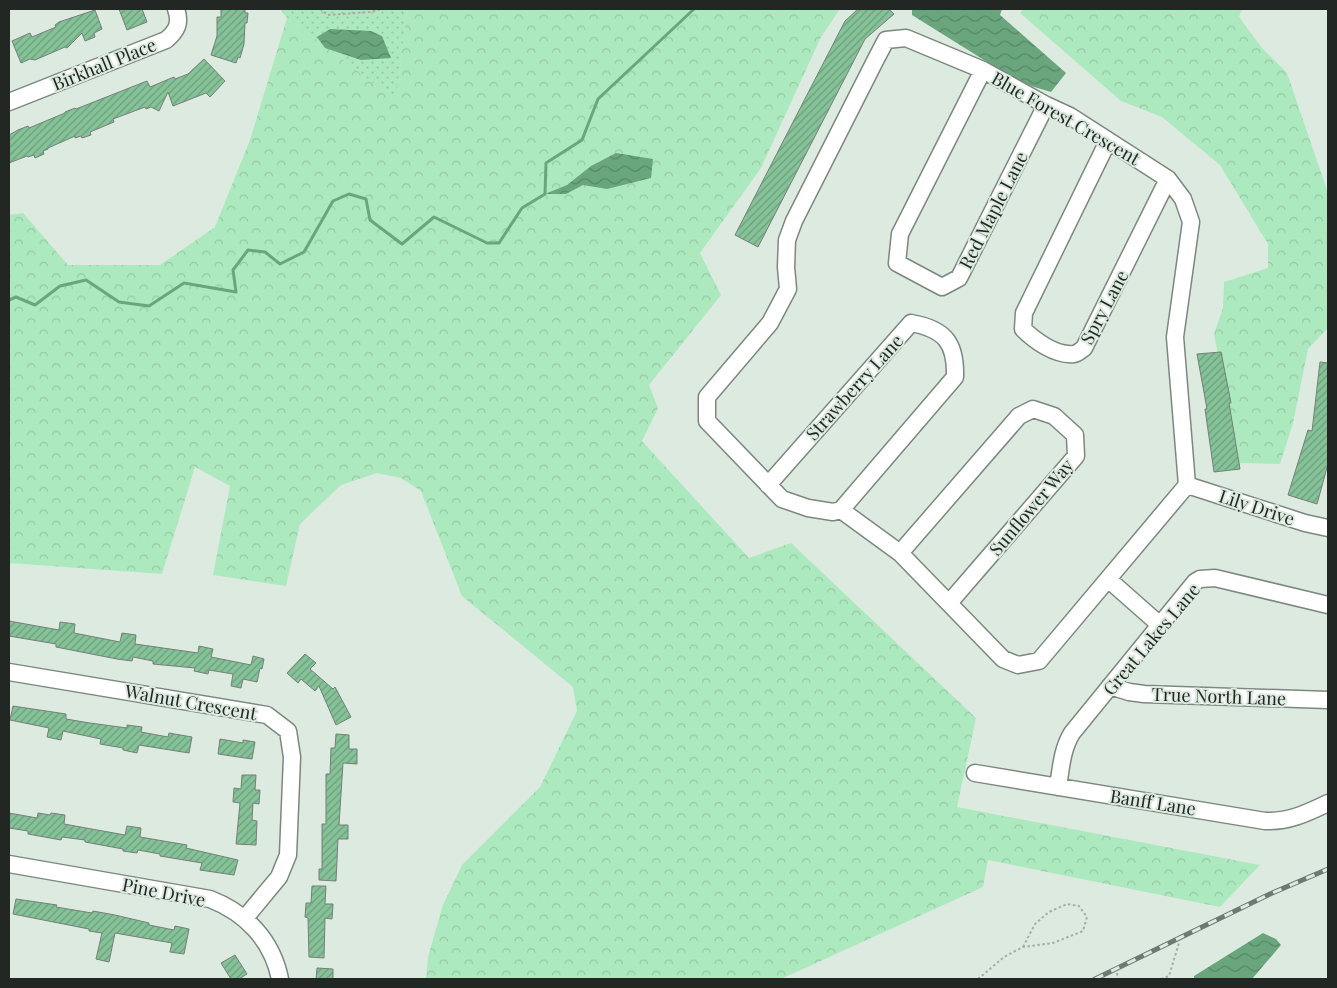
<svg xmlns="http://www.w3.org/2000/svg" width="1337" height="988" font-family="'Playfair Display',serif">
  <defs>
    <pattern id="grass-dots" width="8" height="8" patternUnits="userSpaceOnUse" patternTransform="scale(1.25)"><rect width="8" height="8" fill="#ade9bf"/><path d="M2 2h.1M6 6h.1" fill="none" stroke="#95c8a4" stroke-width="1.8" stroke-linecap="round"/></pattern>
    <pattern id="forest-crowns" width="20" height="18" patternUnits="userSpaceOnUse" patternTransform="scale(1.25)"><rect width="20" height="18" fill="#ade9bf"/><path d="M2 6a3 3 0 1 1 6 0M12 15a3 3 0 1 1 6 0" fill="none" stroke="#95c8a4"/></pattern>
    <pattern id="water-waves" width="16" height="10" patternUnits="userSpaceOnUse" patternTransform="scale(1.25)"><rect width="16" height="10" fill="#6aa67d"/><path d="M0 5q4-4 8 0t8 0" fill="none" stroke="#578766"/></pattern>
    <pattern id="building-hatch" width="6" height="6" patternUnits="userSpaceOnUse" patternTransform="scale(1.25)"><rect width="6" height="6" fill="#85c298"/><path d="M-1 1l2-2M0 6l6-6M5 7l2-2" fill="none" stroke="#6c9e7c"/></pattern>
  </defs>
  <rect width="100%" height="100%" fill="#ddeae0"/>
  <path fill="url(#grass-dots)" d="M280,9H407L396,101L287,18Z"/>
  <path fill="url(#forest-crowns)" d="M407,9H840L821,37L761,168L700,253L721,295L649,385L658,408L642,441L749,558L791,543L976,718L957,807L1260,865L1220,907L988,860L983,887L781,979H426L428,957L443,905L462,865L540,787L577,711L573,687L462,596L421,491L401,478L377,473L341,485L300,524L286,586L213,575L230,486L195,467L162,574L9,563V215L23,213L68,265H160L215,227L250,140L287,18L396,100Z
    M1023,9H1242L1239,17L1262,48L1287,73L1328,193V328L1308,349L1293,423L1280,464L1239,463L1214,334L1223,308L1224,282L1268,268V244L1220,165L1162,117L1121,101L1020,13Z"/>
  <path fill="url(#water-waves)" d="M912,9H1002L1000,15L1066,73L1051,92L1021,83L912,15Z
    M330,29L371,31L382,36L391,58L361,60L325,48L317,37Z
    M616,153L653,159L651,178L607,189L583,185L566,194H545L567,185L591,166Z
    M1263,933L1276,939L1281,945L1252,979H1194V976Z"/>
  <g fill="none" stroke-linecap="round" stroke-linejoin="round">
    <path stroke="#6aa67d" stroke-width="3" d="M9,300L16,297L35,305L60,286L86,280L119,302L149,306L184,283L236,292L233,270L248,250L265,252L280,264L304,252L333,201L349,194L366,199L370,220L402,244L434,217L487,243H499L522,208L545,194L546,163L582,140L598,99L694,9"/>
  </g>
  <path fill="url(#building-hatch)" stroke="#748077" d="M119,9H142L147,22L127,30Z
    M221,9H245V13H248L247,23H245L244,44L240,58L238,57L236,63L211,55L217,36V17H221Z
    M858,9H889L894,14L865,39L758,247L735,235L845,21Z
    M95,10L102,29L94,33L95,37L85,41L82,33L67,48L65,47L35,60L30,59L21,63L12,41L30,33L32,37L56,27L55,25L59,22Z
    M204,59L225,81L210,97L206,93L173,106L168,92L159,111L151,107L146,109L145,107L113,119L114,122L90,132L91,135L82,138L81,136L75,138V136L48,148V149L43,151L44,154L35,158L34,155L28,157L27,156L9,163V135L18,130L28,126L29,128L65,113V112L75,108L76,109L147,81L150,87L174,77L175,79L188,74Z
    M1221,352L1231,403H1229L1240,469L1214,472L1205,409H1207L1197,354Z
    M1320,362L1328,363V464L1317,504L1288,495L1308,430L1312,431Z
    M9,621L59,630L60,622L75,624L74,633L120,642L122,633L136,635L135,644L198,653L199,646L213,649L211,657L251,665L253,656L264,659L262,669L260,668L257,682L243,679L241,688L231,686L233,674L209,670L208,674L194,671L195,668L153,664V661L133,657L132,661L117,659L56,647V644L9,636Z
    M305,654L316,663L310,669L333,689L335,687L351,717L336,725L319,686L315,691L301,679L298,683L287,673Z
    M13,706L66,714V719L90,723L127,728V725L142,727L141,732L168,737L169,733L192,737L189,753L139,745L137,753L123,750V748L100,744L101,739L63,731L61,740L47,737L49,728L10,720Z
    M336,734L349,735V749H357V764L343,763L339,825H348V839H338L336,881L319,880V869H322V824H326V774H330L331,748H335Z
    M220,739L243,743V740L255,742L252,759L218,754Z
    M242,775H256L255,790H260L259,804L253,803L252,820L257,821L256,845L236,844L240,803L233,802L234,788L241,789Z
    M9,813L37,818L38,813L50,815L51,813L65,815L64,824L125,835L127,826L141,828L140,837L187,845L186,848L238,860L234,875L200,870L202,863L160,856V854L138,850L137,853L123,851V849L85,842V840L62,837L61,840L28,834V831L9,828Z
    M312,886H326L325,904H333L332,919L325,918L324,958L309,957L308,918L305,917L306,903H311Z
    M16,899L57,905L56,907L92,913L93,911L115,915L149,923V925L174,930L175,926L189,929L184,954L170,952L172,943L115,933L109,962L96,959L102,933L89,931V929L13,914Z
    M235,955L247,974L239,979H231L221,963Z
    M317,968L333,969V979H316Z"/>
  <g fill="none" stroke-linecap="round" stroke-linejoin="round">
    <defs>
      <path id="minor" d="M906,38L983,70L1046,105L1070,116L1168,179L1183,199L1191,222L1175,337L1187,485L1039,661L1018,665L1003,659L900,553L841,510L833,512L808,508L782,499L707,421V397L770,323L788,289L786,267L787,240L794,221L876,59L886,40Z
        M983,70L900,234L897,263L942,287L959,278L1046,105
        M9,102L166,40C177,31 181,23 176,9
        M1108,141L1024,313L1023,329C1035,341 1056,356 1074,354C1077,354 1081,350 1084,348L1168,179
        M768,485L911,323C945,329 956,343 955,377L841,510
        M1187,485L1305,523L1328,528
        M900,553L1019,416L1033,409L1054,416L1075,435L1076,456L949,603
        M1109,580L1160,625
        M9,672L267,715L288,731L292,757L288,855L279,877L245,918
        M1110,686L1129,692L1144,694L1328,700
        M975,773L1265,821C1289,822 1307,813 1328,803
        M1058,787C1061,768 1062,749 1072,733L1195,582L1200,579L1215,578L1328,605
        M9,864L210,899C246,913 272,940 280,979"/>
    </defs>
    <use href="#minor" stroke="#7c887f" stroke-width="19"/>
    <path stroke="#a4aea6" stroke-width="2" stroke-dasharray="2.5 2.5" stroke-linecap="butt" d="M320,9L328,15L370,12L382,9
      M1117,973L1118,979
      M978,979L1004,957L1023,947L1053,943L1083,931L1087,917L1079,906L1067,904L1049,912L1035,924L1023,947
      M1161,979L1169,976L1179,943"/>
    <use href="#minor" stroke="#fff" stroke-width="16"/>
    <defs>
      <path id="rail" d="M1095,979L1270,894L1328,869"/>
    </defs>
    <use href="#rail" stroke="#707872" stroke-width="5"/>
    <use href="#rail" stroke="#ddeae0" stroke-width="3" stroke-dasharray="9" stroke-linecap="butt"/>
  </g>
  <g text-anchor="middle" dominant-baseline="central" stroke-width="4" stroke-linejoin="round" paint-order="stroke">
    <g font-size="18" fill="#222723" stroke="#ddeae0">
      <text transform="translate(104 64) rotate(-22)">Birkhall Place</text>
      <text transform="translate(1066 118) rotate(30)">Blue Forest Crescent</text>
      <text transform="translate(993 210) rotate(-63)">Red Maple Lane</text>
      <text transform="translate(1104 307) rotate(-62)">Spry Lane</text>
      <text transform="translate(854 387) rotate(-48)">Strawberry Lane</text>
      <text transform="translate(1031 507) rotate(-50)">Sunflower Way</text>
      <text transform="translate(1257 507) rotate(18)">Lily Drive</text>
      <text transform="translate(1151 639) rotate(-50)">Great Lakes Lane</text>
      <text transform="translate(1219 696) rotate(2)">True North Lane</text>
      <text transform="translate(191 702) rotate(10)">Walnut Crescent</text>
      <text transform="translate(1153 802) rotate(9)">Banff Lane</text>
      <text transform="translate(164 892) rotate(11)">Pine Drive</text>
    </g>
  </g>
  <rect width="1337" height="988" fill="none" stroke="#222723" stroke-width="20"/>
</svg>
